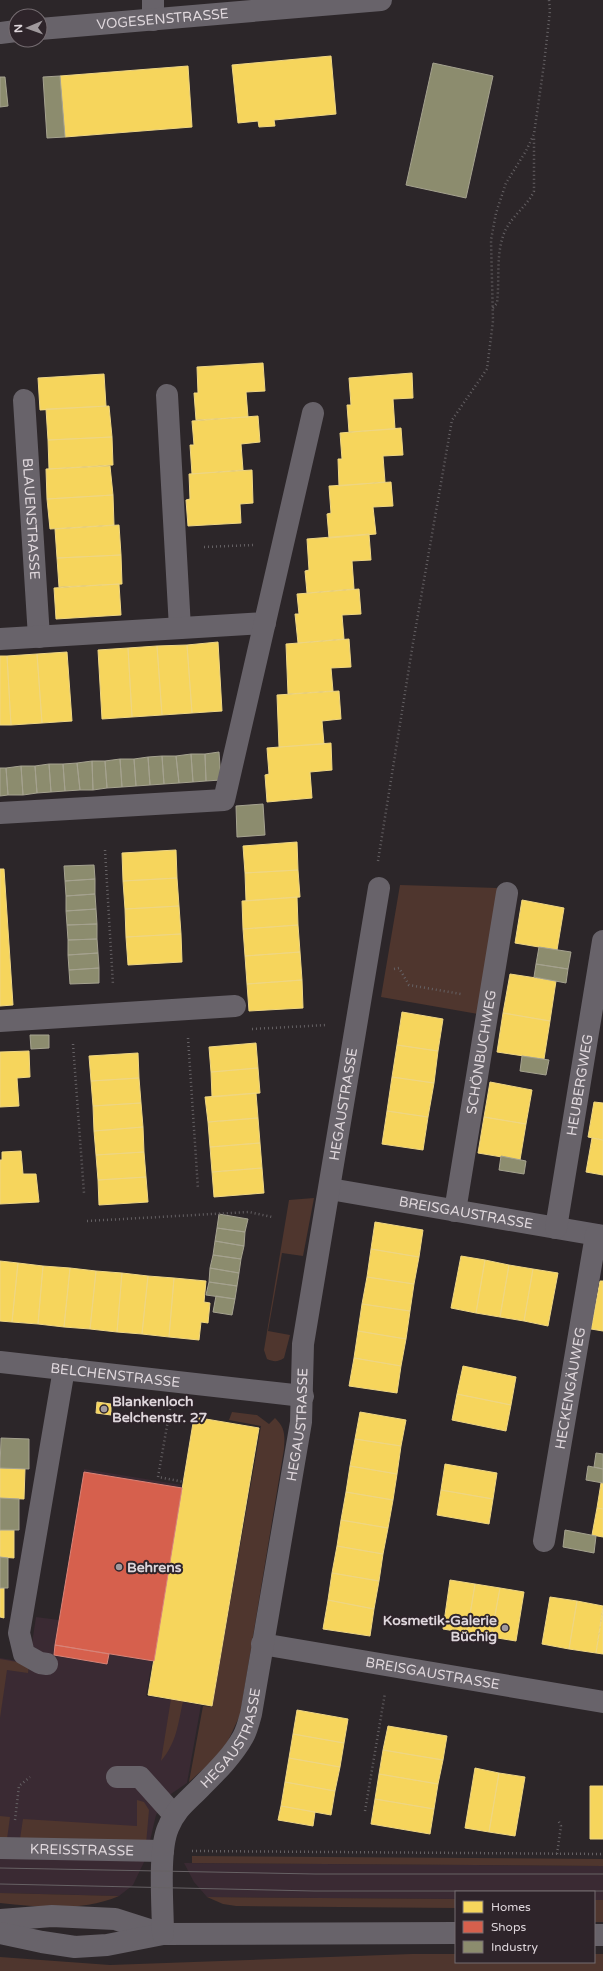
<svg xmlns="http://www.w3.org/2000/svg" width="603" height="1971" font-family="'Varela Round',sans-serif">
  <rect width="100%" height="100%" fill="#2c2629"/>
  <path fill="#3a2a33" d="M84,1469L182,1485L146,1696L201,1705L187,1783L168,1796L156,1815L149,1845L0,1841V1658L29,1663L36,1617L59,1620Z
    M0,1857L145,1860L133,1885L119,1896L0,1893Z
    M184,1863L603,1866V1900H594V1892H456V1899L207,1897L194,1882Z"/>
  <path fill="#4f362e" d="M400,885L498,888L478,1014L381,997Z
    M314,1198L303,1256L282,1253L268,1331L290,1335L284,1358C278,1362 274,1362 267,1359L264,1350L289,1200Z
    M232,1412L257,1415L269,1424L275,1418C285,1428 285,1434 284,1449L240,1715L227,1743L211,1762L189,1782L203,1706L212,1707L261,1426L229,1420Z
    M0,1659L29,1664L28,1673L7,1670L0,1718Z
    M171,1699L183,1701C178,1724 177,1742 161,1761Z
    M137,1800L144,1802L149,1810L146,1844L20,1839L23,1819L137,1826Z
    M0,1816L10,1817L7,1839H0Z
    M192,1856L603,1859V1866L192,1863Z
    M0,1893L119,1896C81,1912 40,1907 0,1903Z
    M207,1897L456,1899V1908L236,1906L223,1904Z
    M594,1900H603V1922H594Z
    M412,1954H456V1962H594V1954H603V1971H0V1957L110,1965Z"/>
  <path fill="#f6d55c" stroke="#efd682" d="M331,56L336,114L274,120L275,126L259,127L258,121L238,123L232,65Z
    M188,66L192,127L65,137L60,76Z
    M263,363L265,391L246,392L248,417L196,420L194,393H198L197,367Z
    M412,373L413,398L393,399L395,429L349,432L347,405H351L349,378Z
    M104,374L106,406L40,410L38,378Z
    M109,406L112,437L48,440L46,409Z
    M258,416L260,442L241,444L243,470L192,474L190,445H194L192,421Z
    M401,428L403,455L383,456L385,482L339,486L338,459H342L340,433Z
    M112,437L113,465L49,469L48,440Z
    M110,466L113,495L47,499L46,469Z
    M252,470L253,503L240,504L241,523L188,526L186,500L190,499L189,474Z
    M391,482L393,506L373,507L376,534L329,538L327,514L331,513L329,486Z
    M113,495L114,525L50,529L47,499Z
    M119,525L121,555L57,558L55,529Z
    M369,534L371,560L352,561L354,589L307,593L305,571L309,570L307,539Z
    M121,555L122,584L59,587L57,558Z
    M119,584L121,615L56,619L54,588Z
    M359,589L361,614L342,615L344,639L298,643L295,614H299L297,594Z
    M349,639L351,667L331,668L333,691L288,694L286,644Z
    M218,642L222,711L192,713L187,645Z
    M187,645L192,713L162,715L157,646Z
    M157,646L162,715L132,717L128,648Z
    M128,648L132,717L102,719L98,650Z
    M67,652L72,721L42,723L37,654Z
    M37,654L42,723L11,725L7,656Z
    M0,656H7L11,725H0Z
    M339,691L341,719L322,721L324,744L279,747L277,695Z
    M331,743L332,770L310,772L312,798L267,802L265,775L269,774L267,748Z
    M297,842L298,870L245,873L243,846Z
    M176,850L177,878L123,881L122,853Z
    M0,869H4L13,1005L0,1006Z
    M298,870L300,897L246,901L245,873Z
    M177,878L179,906L125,909L123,881Z
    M297,897L298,925L243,929L242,901Z
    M522,900L564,908L557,950L515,943Z
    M179,906L181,934L126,937L125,909Z
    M298,925L300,952L245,956L243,929Z
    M181,934L182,962L128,965L126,937Z
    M300,952L302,980L247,984L245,956Z
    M510,974L556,981L550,1021L503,1013Z
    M302,980L303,1008L249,1011L247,984Z
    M402,1012L443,1019L438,1051L397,1045Z
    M503,1013L550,1021L544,1059L497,1052Z
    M256,1043L258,1068L211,1072L209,1047Z
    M397,1045L438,1051L434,1083L392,1077Z
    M29,1051L30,1077L17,1078L19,1106L0,1107V1052Z
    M138,1053L139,1078L91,1081L89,1056Z
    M258,1068L260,1093L212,1097L211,1072Z
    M392,1077L434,1083L428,1117L387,1111Z
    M139,1078L141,1103L93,1106L91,1081Z
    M490,1082L532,1090L526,1124L484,1117Z
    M256,1093L258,1118L208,1122L205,1097Z
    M594,1102L603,1103V1140L588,1137Z
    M141,1103L143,1127L94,1131L93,1106Z
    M387,1111L428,1117L423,1150L382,1144Z
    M484,1117L526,1124L520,1160L478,1153Z
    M258,1118L260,1143L210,1147L208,1122Z
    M143,1127L144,1152L96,1155L94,1131Z
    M592,1138L603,1140V1175L586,1172Z
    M260,1143L262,1168L212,1172L210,1147Z
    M21,1151L23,1174H36L39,1202L0,1204V1160H2V1152Z
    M144,1152L146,1177L98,1180L96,1155Z
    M262,1168L264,1193L214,1197L212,1172Z
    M146,1177L148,1202L99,1205L98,1180Z
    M375,1222L423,1230L419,1257L371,1249Z
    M371,1249L419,1257L414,1284L367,1277Z
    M461,1256L485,1260L476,1313L451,1308Z
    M485,1260L509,1265L500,1317L476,1313Z
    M0,1261L18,1263L12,1322L0,1321Z
    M18,1263L43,1266L38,1324L12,1322Z
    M509,1265L533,1269L524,1321L500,1317Z
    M43,1266L70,1268L64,1327L38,1324Z
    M70,1268L96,1271L90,1329L64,1327Z
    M533,1269L558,1273L548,1326L524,1321Z
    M96,1271L122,1273L117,1332L90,1329Z
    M122,1273L148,1276L142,1334L117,1332Z
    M148,1276L174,1278L169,1337L142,1334Z
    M367,1277L414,1284L410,1311L362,1304Z
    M174,1278L206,1281L204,1302L210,1303L208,1323L201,1322L199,1340L169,1337Z
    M600,1281H603V1331L591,1329Z
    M362,1304L410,1311L406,1339L358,1331Z
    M358,1331L406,1339L401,1366L354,1358Z
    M354,1358L401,1366L397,1393L349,1386Z
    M463,1366L516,1377L511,1405L457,1394Z
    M457,1394L511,1405L506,1431L452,1420Z
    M97,1402L111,1404V1415L96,1413Z
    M360,1412L406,1420L401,1446L355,1439Z
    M194,1417L259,1428L212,1706L148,1695Z
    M355,1439L401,1446L397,1474L350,1466Z
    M445,1464L497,1473L493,1499L441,1490Z
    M350,1466L397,1474L393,1500L346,1492Z
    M0,1468L25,1469L24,1499L0,1498Z
    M601,1483H603V1509L597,1508Z
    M441,1490L493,1499L489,1524L437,1515Z
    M346,1492L393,1500L388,1528L341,1520Z
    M597,1508L603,1509V1537L592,1535Z
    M341,1520L388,1528L383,1554L337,1546Z
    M0,1530H14V1558L0,1557Z
    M337,1546L383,1554L379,1581L332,1573Z
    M332,1573L379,1581L374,1609L328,1600Z
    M450,1580L475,1584L467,1633L443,1629Z
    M475,1584L500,1588L491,1637L467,1633Z
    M0,1588H4V1618L0,1617Z
    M500,1588L524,1592L516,1641L491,1637Z
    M550,1597L577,1601L569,1649L542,1644Z
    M328,1600L374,1609L370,1636L323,1629Z
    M577,1601L603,1606L596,1653L569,1649Z
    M603,1610V1654L596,1653Z
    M297,1710L348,1719L344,1743L293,1734Z
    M388,1726L447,1736L443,1760L383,1750Z
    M293,1734L344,1743L340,1767L289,1758Z
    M383,1750L443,1760L438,1784L379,1774Z
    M289,1758L340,1767L335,1791L285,1782Z
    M475,1768L499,1773L489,1832L465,1828Z
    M499,1773L525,1777L515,1836L489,1832Z
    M379,1774L438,1784L434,1809L375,1799Z
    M285,1782L335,1791L331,1815L281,1806Z
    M590,1786H603V1839H590Z
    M375,1799L434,1809L430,1834L371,1824Z
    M281,1806L315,1812L313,1826L278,1820Z"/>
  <path fill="#d6604d" stroke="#d98478" d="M84,1472L182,1488L154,1661L55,1645Z
    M55,1645L109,1654L107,1664L54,1655Z"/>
  <path fill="#8c8c6e" stroke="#a5a28f" d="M433,63L493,76L466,198L406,185Z
    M60,76L65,137L47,138L43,77Z
    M0,77H5L8,106L0,107Z
    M219,752L221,780L206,781L205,754Z
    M191,754H205L206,781L193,782Z
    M191,754L193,782L179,783L176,756Z
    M162,756L164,784L150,785L148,757Z
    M162,756H176L179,783L164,784Z
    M148,757L150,785L136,786L134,759Z
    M120,759L122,787L107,788L105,761Z
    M120,759H134L136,786L122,787Z
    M92,761H105L107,788L93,790Z
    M92,761L93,790H80L77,763Z
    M77,763L80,790L65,791L63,764Z
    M49,764H63L65,791L51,792Z
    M49,764L51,792L37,793L35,766Z
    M21,766H35L37,793L23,795Z
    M21,766L23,795H8L6,768Z
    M0,768H6L8,795L0,796Z
    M263,804L265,835L237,837L236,806Z
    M94,865L95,879L65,881L64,866Z
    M95,879V894L66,896L65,881Z
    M95,894L96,909L66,911V896Z
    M96,909L97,924L67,925L66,911Z
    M97,924V939L68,940L67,925Z
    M97,939L98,953L68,955V940Z
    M539,947L571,952L568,969L536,964Z
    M98,953L99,968L69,970L68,955Z
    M536,964L568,969L566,983L534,977Z
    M99,968V983L70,984L69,970Z
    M30,1035H49V1048L31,1049Z
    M522,1056L549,1060L546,1075L520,1071Z
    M501,1156L526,1161L524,1174L499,1170Z
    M219,1214L248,1219L245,1232L217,1228Z
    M217,1228L245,1232L244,1246L215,1241Z
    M215,1241L244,1246L241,1259L213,1255Z
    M213,1255L241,1259L239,1273L210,1268Z
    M210,1268L239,1273L237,1286L209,1282Z
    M209,1282L237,1286L235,1299L206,1295Z
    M216,1296L235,1299L232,1315L213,1312Z
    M1,1438L29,1439V1469L0,1468Z
    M596,1453L603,1454V1469L594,1467Z
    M588,1466L603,1469V1483L586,1480Z
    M0,1498L19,1499V1530H0Z
    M565,1530L596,1536L594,1553L563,1547Z
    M0,1557L8,1558V1588H0Z"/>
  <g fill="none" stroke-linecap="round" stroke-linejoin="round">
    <path stroke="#656164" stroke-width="2.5" stroke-dasharray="1 3" stroke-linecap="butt" d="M493,308L497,303C500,279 495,251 506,229C514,214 528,205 534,191V136
      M204,547L253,545
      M105,850L113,985
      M378,861L413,643L452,420L487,369L493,321L491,240L496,213L506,183L526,151L534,134L544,64L550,11L549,0
      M394,969L399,968L409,985L461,994
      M252,1029L327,1025
      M188,1038L198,1189
      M73,1044L84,1193
      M87,1221L249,1212L272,1217
      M170,1409L158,1477L184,1482
      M365,1811L385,1693
      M15,1820L19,1786L30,1777
      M192,1851L603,1854
      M557,1854L561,1826L558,1820"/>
    <g stroke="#68636a" stroke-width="22">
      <path d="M153,0V20"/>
      <path id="s1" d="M40,29L381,0"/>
      <path d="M0,33L16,31"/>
      <path d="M167,395L180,628"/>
      <path id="s2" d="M24,400L39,637"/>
      <path d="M0,639L265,623"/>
      <path d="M0,813L224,800L313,413"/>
      <path d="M0,1021L235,1006"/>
      <path id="s3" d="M330,1189L603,1236"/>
      <path id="s4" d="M455,1211L507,893"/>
      <path id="s5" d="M556,1228L603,941"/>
      <path id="s6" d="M0,1362L303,1396"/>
      <path id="s7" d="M544,1541L596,1235"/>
      <path id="s8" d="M262,1644L603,1702"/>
      <path d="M47,1664L40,1663L24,1654L19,1633L64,1369"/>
      <path d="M117,1777H140L174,1815"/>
      <path id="s9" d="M0,1848L163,1851"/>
      <path d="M0,1920L52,1916L115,1919L162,1934"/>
      <path d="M0,1933L42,1942L75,1947L107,1945L163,1934L456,1933"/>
      <path id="s10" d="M163,1934C163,1908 158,1851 168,1828C176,1808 188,1801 202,1786C217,1771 233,1755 243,1737C247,1730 249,1721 251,1714L301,1422L303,1344L379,888"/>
      <path d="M594,1935H603"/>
    </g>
    <path stroke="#676265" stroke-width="1" d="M0,1868L315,1874H603
      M0,1884L314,1891H603"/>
  </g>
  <g fill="#a0999d" stroke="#2e242a" stroke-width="1.5">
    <circle cx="104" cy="1409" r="4"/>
    <circle cx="119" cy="1567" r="4"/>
    <circle cx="505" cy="1628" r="4"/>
  </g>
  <g text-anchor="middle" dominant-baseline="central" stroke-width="4" stroke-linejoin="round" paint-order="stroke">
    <g font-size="14" fill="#dfd7dc" stroke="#2e242a">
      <text stroke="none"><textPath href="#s1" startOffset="123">VOGESENSTRASSE</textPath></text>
      <text stroke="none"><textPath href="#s2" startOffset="119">BLAUENSTRASSE</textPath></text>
      <text stroke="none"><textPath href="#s4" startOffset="161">SCHÖNBUCHWEG</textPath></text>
      <text stroke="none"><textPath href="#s5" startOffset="145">HEUBERGWEG</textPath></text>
      <text stroke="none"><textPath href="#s10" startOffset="867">HEGAUSTRASSE</textPath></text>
      <text stroke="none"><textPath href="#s3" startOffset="138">BREISGAUSTRASSE</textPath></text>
      <text stroke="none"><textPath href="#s6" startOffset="116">BELCHENSTRASSE</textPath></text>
      <text stroke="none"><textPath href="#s7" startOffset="155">HECKENGÄUWEG</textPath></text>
      <text stroke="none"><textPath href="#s10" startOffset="543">HEGAUSTRASSE</textPath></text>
      <text stroke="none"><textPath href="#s8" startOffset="173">BREISGAUSTRASSE</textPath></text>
      <text stroke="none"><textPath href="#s10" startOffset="219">HEGAUSTRASSE</textPath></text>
      <text stroke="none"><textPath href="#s9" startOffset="82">KREISSTRASSE</textPath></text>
    </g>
    <g font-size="14" font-weight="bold" fill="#dfd7dc" stroke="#2e242a" text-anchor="start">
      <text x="112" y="1401">Blankenloch<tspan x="112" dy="16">Belchenstr. 27</tspan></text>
      <text x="127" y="1567">Behrens</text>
      <text x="497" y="1620" text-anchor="end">Kosmetik-Galerie<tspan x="497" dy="16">Büchig</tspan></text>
    </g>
  </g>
  <rect x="455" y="1891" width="140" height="72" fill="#2e242a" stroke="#756c71"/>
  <rect x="463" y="1901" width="20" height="12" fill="#f6d55c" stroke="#756c71"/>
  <text x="491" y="1911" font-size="12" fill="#dfd7dc">Homes</text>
  <rect x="463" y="1921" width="20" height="12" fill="#d6604d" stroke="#756c71"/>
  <text x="491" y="1931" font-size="12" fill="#dfd7dc">Shops</text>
  <rect x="463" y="1941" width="20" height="12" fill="#8c8c6e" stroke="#756c71"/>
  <text x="491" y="1951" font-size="12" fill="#dfd7dc">Industry</text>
  <g transform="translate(28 28) rotate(268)"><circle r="19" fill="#2e242a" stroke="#756c71"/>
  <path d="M0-3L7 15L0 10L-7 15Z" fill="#a0999d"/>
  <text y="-6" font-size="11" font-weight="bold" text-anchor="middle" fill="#dfd7dc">N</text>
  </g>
</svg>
